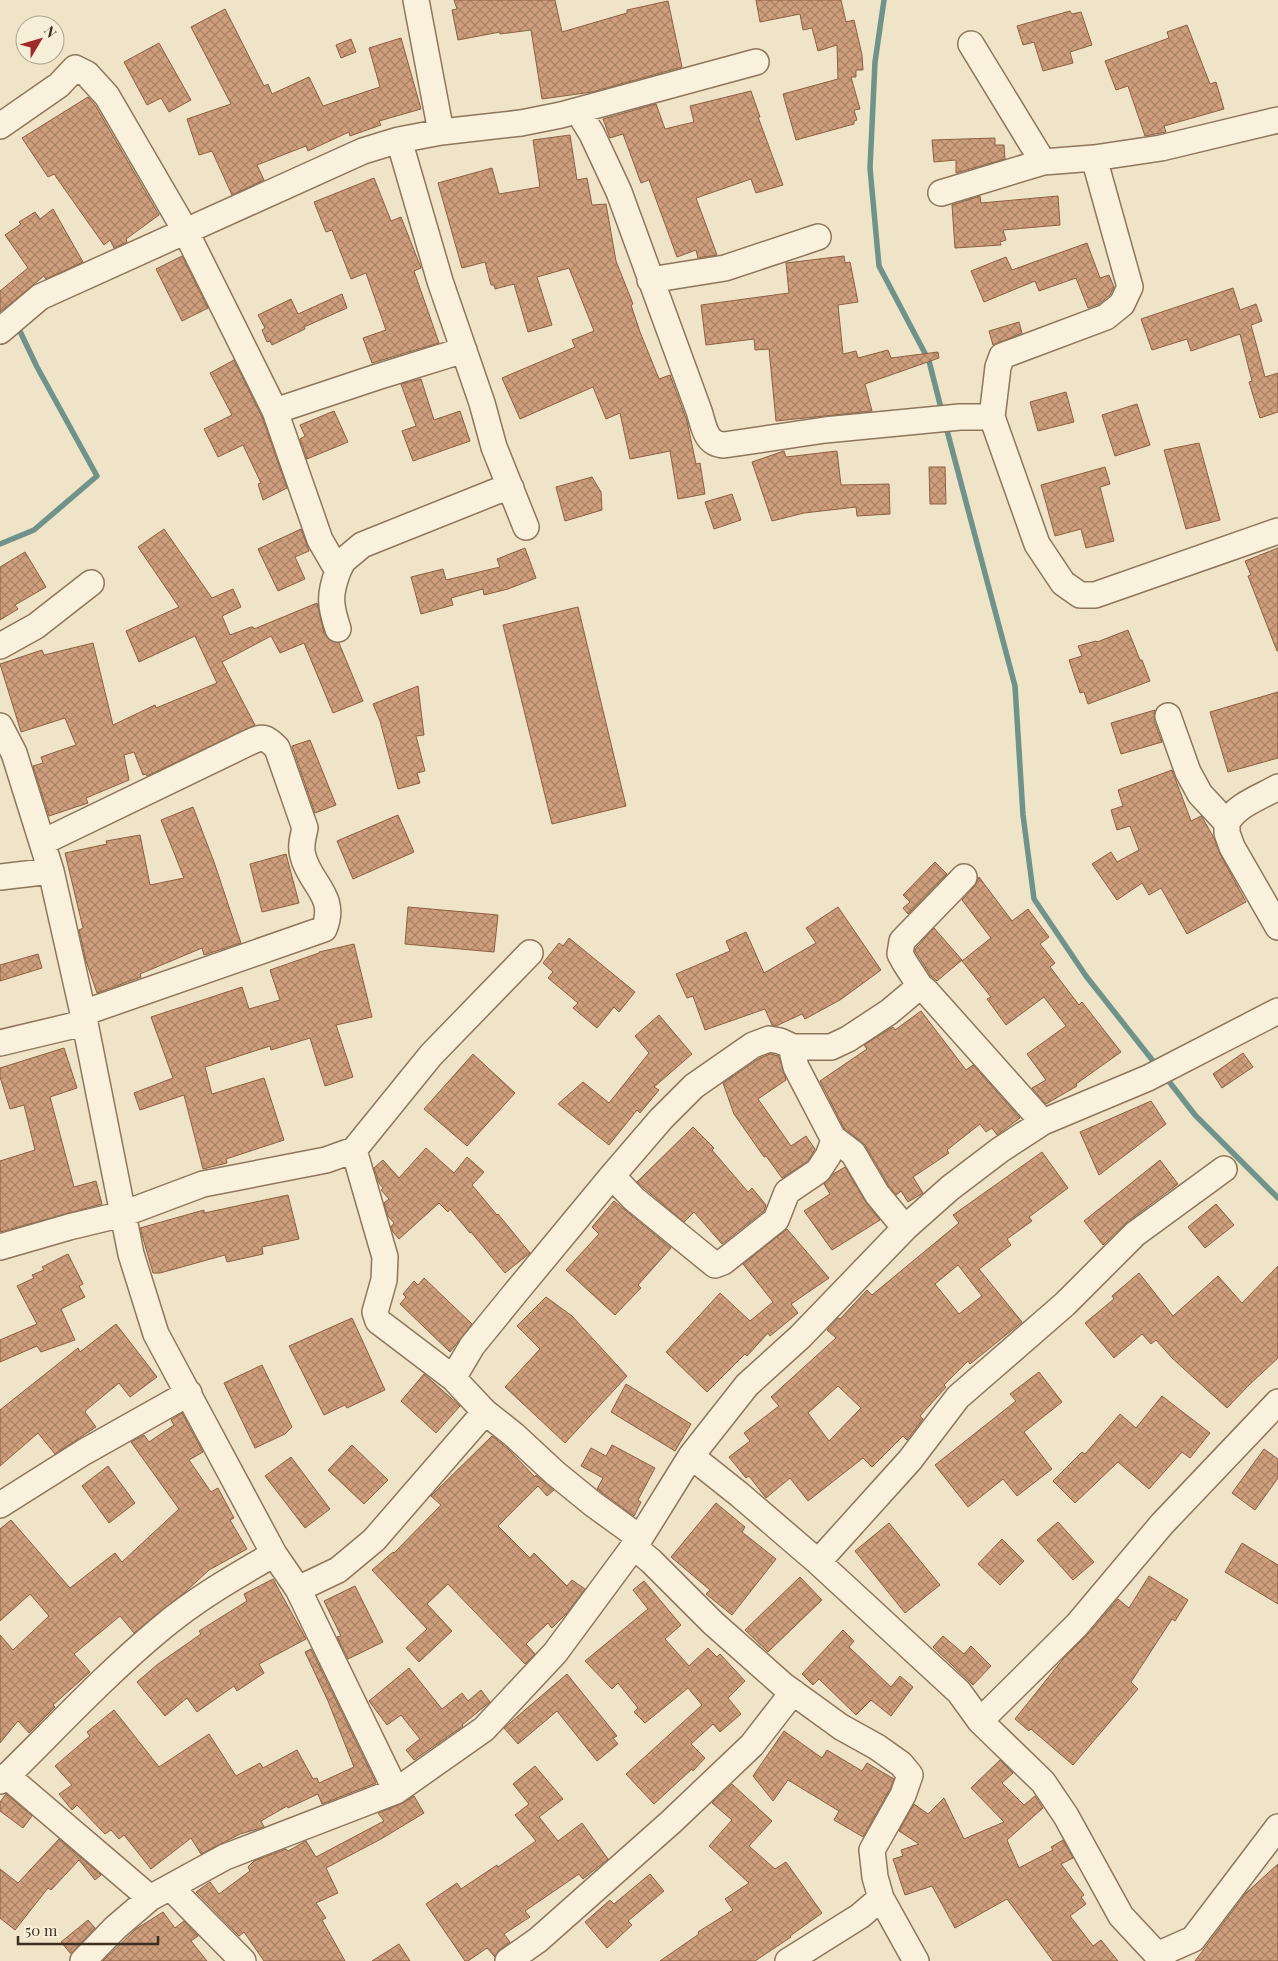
<svg xmlns="http://www.w3.org/2000/svg" width="1278" height="1961" font-family="'Playfair Display',serif">
  <defs>
    <pattern id="building-cross-hatch" width="8" height="8" patternUnits="userSpaceOnUse" patternTransform="scale(1.25)"><rect width="8" height="8" fill="#cf9f7d"/><path d="M0 0l8 8M0 8l8-8" fill="none" stroke="#a98266"/></pattern>
  </defs>
  <rect width="100%" height="100%" fill="#f0e4c8"/>
  <g fill="none" stroke-linecap="round" stroke-linejoin="round">
    <path stroke="#6f938a" stroke-width="5.5" d="M884,0L875,62L870,168L879,266L929,361L942,412
      M945,423L1015,686L1023,815L1034,899L1086,976L1157,1066
      M0,544L34,530L97,476L37,367L17,325
      M1164,1075L1195,1115L1278,1198"/>
  </g>
  <path fill="url(#building-cross-hatch)" stroke="#8d5f41" fill-rule="evenodd" d="M454,0H555L562,32L627,13V10L668,1L682,67L592,92L542,99L531,30L500,34V32L458,40L452,10L457,9Z
    M756,0H841L846,22L854,20L862,55L863,70H856V77H851L860,109L854,110L857,120L854,121V124L796,140L783,94L838,79L837,45L818,51L812,28L803,30L800,14L760,22Z
    M225,9L264,86L268,84L272,94L309,77L323,106L380,87L369,48L401,38L421,109L379,121L381,125L350,136L349,132L308,151L306,146L257,165L264,180L232,195L212,151L199,155L187,119L231,104L191,27Z
    M1070,11L1072,14L1081,12L1092,45L1070,52L1073,63L1043,71L1034,42L1023,45L1017,26Z
    M1187,25L1210,84L1216,82L1224,109L1164,126L1166,132L1145,136L1128,86L1116,90L1105,61L1169,38L1167,32Z
    M351,39L356,52L341,58L336,45Z
    M159,43L191,100L169,112L161,98L147,105L124,62Z
    M751,91L760,117H758L783,185L756,193L751,179L696,198L717,255L698,258L696,250L677,257L649,180L641,183L623,134L610,138L603,119L656,104L665,129L694,122L690,106Z
    M88,97L95,105L159,215L126,239L127,242L114,248L110,240L104,245L54,174L48,177L22,138Z
    M570,135L577,180L587,178L592,205L606,204L616,261L633,304L631,305L640,332L659,379L670,375L687,421L696,464L700,463L705,494L678,499L670,451L630,459L620,413L606,419L593,387L520,419L502,378L575,347L572,340L594,331L569,268L537,277L552,325L528,332L514,284L495,289L494,285H491L485,262L462,268L438,183L492,168L499,194L540,187L533,140Z
    M995,138V145H1004L1005,159L956,173V160L934,162L932,140Z
    M374,178L391,221L401,217L421,268L414,271L439,343L372,363L363,338L386,330L366,273L351,279L332,230L326,232L314,202Z
    M980,196L981,203L1058,196L1060,225L1003,230L1006,240L1000,242L1001,245L955,248L952,205Z
    M53,209L83,262L46,279L44,276L0,312V291L28,268L5,235L21,224L19,222L35,212L40,219Z
    M1087,243L1100,278L1109,275L1114,287L1110,295L1099,304L1088,308L1076,278L1039,291L1035,281L984,302L971,271L1006,257L1012,270Z
    M182,256L208,308L182,321L156,269Z
    M844,256L845,263L850,262L858,302L838,305L843,354L856,351L858,358L888,350L891,358L938,352L939,358L865,384L872,411L776,421L769,349L755,350L754,339L706,345L701,305L789,293L786,263Z
    M1233,288L1240,310L1256,304L1262,321L1251,325L1265,377L1278,373V412L1260,418L1249,382L1252,381L1240,334L1191,351L1187,339L1152,350L1141,319Z
    M342,294L347,308L304,327L305,329L272,345L270,341L267,342L262,330L265,328L258,315L291,299L298,314Z
    M1019,322L1022,333L993,345L989,331Z
    M234,360L262,417L287,488L263,500L258,484L261,483L243,445L218,457L204,429L232,415L210,373Z
    M421,379L434,420L460,411L470,441L413,461L402,431L416,426L401,384Z
    M1066,392L1074,422L1038,431L1030,402Z
    M1137,404L1150,445L1115,456L1102,415Z
    M334,411L348,442L307,459L300,439L305,436L300,425Z
    M1199,443L1220,520L1186,529L1164,450Z
    M784,451L786,457L837,451L841,485L889,484L890,514L857,516L856,507L804,513L772,521L752,462Z
    M929,467H945L946,504H930Z
    M1105,467L1110,484L1100,487L1114,541L1086,548L1081,529L1055,536L1041,485Z
    M592,477L601,492L602,510L565,521L556,487Z
    M732,494L741,520L714,529L705,502Z
    M164,529L212,598L233,589L241,607L222,616L230,635L251,627H253L254,629L317,603L324,633L329,640L339,643L363,701L333,713L304,643L280,653L271,636L222,662L255,725L147,776L146,774L143,775L134,752L124,755L129,780L86,798L88,803L49,816L33,766L43,763L41,757L76,745L65,718L21,732L0,664L42,650L44,655L93,643L113,725L155,705L156,708L217,683L195,636L139,662L126,631L179,607L138,547Z
    M301,529L309,551L295,557L305,579L278,591L258,549Z
    M525,548L536,578L508,589L484,595L483,589L451,598L453,605L421,614L411,577L443,569L446,580L500,567L497,559Z
    M1278,548V651H1277L1248,576L1251,575L1245,561Z
    M25,552L46,587L15,605L18,609L0,620V567Z
    M578,607L626,806L552,824L503,625Z
    M1128,630L1140,660H1142L1150,681L1088,704L1084,692L1080,693L1069,660L1082,656L1078,646L1096,641L1097,642Z
    M418,686L424,735L416,736L425,771L417,773L420,783L398,789L380,721L373,704Z
    M1278,692V758L1228,772L1210,712Z
    M1155,710L1154,721L1162,742L1121,754L1111,723Z
    M310,740L336,805L315,813L292,746Z
    M1172,770L1191,821L1201,816L1202,817L1214,838L1220,854L1246,902L1187,934L1161,888L1149,895L1142,883L1117,900L1092,864L1111,852L1117,862L1139,850L1130,826L1117,830L1111,810L1123,806L1118,790Z
    M193,807L214,862L241,943L204,955L202,948L140,974L141,977L97,993L86,961L79,930L83,928L65,853L107,844L106,841L140,835L150,885L184,878L161,820Z
    M398,815L414,852L353,879L337,841Z
    M286,854L299,903L262,912L250,864Z
    M935,862L947,874L908,914L903,908L910,902L903,895Z
    M979,877L1012,921L1028,909L1049,937L1040,944L1055,963L1050,967L1079,1005L1082,1002L1121,1052L1076,1084L1077,1086L1046,1104L1032,1088L1046,1080L1027,1054L1066,1026L1044,997L1006,1025L987,999L991,997L962,961L991,938L962,900L974,887Z
    M408,907L498,915L494,952L405,944Z
    M838,907L881,970L840,1000L805,1019L802,1014L776,1026L772,1025L765,1009L705,1030L693,996L687,998L676,974L730,951L726,941L746,932L764,973L816,943L806,928Z
    M934,928L962,960L937,981L931,976L915,951L916,948Z
    M569,938L635,992L619,1012L614,1007L597,1028L573,1008L578,1003L548,978L553,972L543,963L559,943L563,946Z
    M354,944L372,1017L336,1025L353,1077L325,1086L310,1038L271,1050L270,1046L205,1067L212,1094L264,1078L284,1140L226,1159L227,1163L203,1169L184,1095L140,1110L134,1093L173,1078L151,1017L242,987L249,1009L280,1000L270,970L319,953V952Z
    M38,954L42,968L0,981V965Z
    M921,1011L966,1070L973,1065L1020,1118L997,1135L992,1128L986,1132L980,1124L947,1150L949,1153L913,1177L923,1193L908,1202L901,1191L896,1195L889,1186L865,1145L844,1128L820,1081L867,1049L864,1045L893,1027L895,1030Z
    M659,1015L692,1054L654,1087L659,1090L640,1113L637,1110L609,1145L558,1104L583,1082L609,1103L649,1053L635,1036Z
    M64,1048L77,1088L50,1097L74,1187L96,1181L102,1204L0,1232V1161L35,1150L24,1105L10,1109L0,1077V1068Z
    M1243,1053L1253,1067L1222,1088L1213,1074Z
    M473,1054L515,1093L467,1146L424,1109Z
    M770,1054L779,1056L786,1080L758,1099L791,1146L806,1136L815,1149L808,1161L782,1178L766,1156L764,1157L734,1114L723,1083L760,1058Z
    M1151,1101L1166,1124L1099,1175L1080,1132Z
    M693,1127L714,1148L712,1150L748,1192L752,1188L766,1205L764,1211L722,1244L694,1212L684,1222L637,1182Z
    M426,1148L454,1173L467,1157L484,1172L472,1185L497,1215L498,1214L530,1253L505,1273L471,1232L470,1233L450,1209L448,1212L439,1203L399,1239L393,1232L391,1227L394,1223L388,1216L384,1203L389,1199L381,1190L383,1188L379,1183L374,1168L383,1160L399,1178Z
    M1042,1152L1068,1188L1029,1217L1032,1221L1007,1239L1011,1245L979,1269L1022,1322L970,1364L968,1361L944,1385L946,1387L920,1416L923,1419L907,1440L903,1436L872,1467L863,1458L808,1501L790,1478L766,1498L749,1476L746,1478L729,1457L750,1441L744,1433L779,1406L771,1397L836,1338L827,1330L838,1318L840,1319L867,1290L872,1295L959,1223L953,1215ZM958,1265L982,1296L959,1314L935,1284ZM838,1386L861,1408L829,1441L808,1413Z
    M1160,1160L1178,1184L1127,1222L1103,1245L1084,1221Z
    M845,1167L865,1201L880,1220L832,1250L804,1211L830,1194L824,1184L833,1174Z
    M288,1195L299,1239L262,1247L263,1254L227,1262L225,1255L160,1273H153L140,1228L204,1210V1213Z
    M614,1201L671,1248L638,1285L641,1288L615,1315L566,1270L599,1234L592,1227Z
    M1216,1204L1234,1225L1205,1248L1188,1227Z
    M787,1229L829,1278L791,1304L798,1313L770,1336L768,1333L747,1356L745,1354L707,1392L666,1352L720,1293L750,1321L773,1302L743,1264Z
    M68,1254L83,1284L79,1286L85,1297L61,1309L75,1340L41,1352L37,1346L0,1362V1340L37,1324L17,1286L34,1278L32,1275L44,1270L42,1267Z
    M1278,1266V1358L1249,1385L1227,1408L1172,1358L1156,1340L1151,1344L1142,1334L1114,1358L1085,1323L1114,1299L1112,1296L1139,1273L1173,1316L1218,1276L1242,1303Z
    M424,1278L472,1324L450,1352L400,1304L406,1297L403,1294L414,1281L418,1285Z
    M546,1297L572,1316L627,1376L565,1443L505,1387L540,1349L517,1326Z
    M352,1318L385,1390L347,1408L345,1405L324,1415L289,1346Z
    M116,1324L157,1377L130,1397L119,1383L86,1410L85,1412L96,1427L55,1454L38,1433L0,1466V1410L78,1348L80,1352Z
    M262,1365L292,1427L285,1434L255,1448L224,1383Z
    M1039,1372L1062,1402L1024,1432L1052,1469L1017,1496L1003,1479L968,1507L935,1465L1016,1401L1010,1394Z
    M424,1374L460,1406L436,1433L401,1401Z
    M626,1384L691,1424L675,1451L611,1412Z
    M1162,1396L1210,1433L1190,1458L1182,1452L1149,1489L1118,1462L1075,1503L1053,1481L1082,1452L1085,1454L1120,1414L1136,1428Z
    M182,1413L203,1452L189,1460L211,1492L218,1488L234,1518L230,1520L247,1549L209,1570L184,1593L134,1633L120,1616L74,1654L90,1672L53,1705L55,1707L29,1733L18,1721L0,1743V1635L13,1650L49,1616L30,1594L0,1621V1529L11,1520L70,1588L115,1553L122,1562L179,1509L131,1442L144,1435L149,1442L174,1425L171,1420Z
    M492,1436L508,1449L535,1477L536,1475L554,1490L547,1496L538,1486L498,1526L530,1558L534,1553L567,1586L572,1580L585,1589L566,1614L552,1628L548,1623L526,1644L535,1654L525,1664L448,1584L427,1604L452,1631L419,1662L406,1648L427,1629L372,1570L393,1552L394,1553L441,1505L431,1496Z
    M352,1445L388,1480L364,1504L328,1470Z
    M612,1445L655,1468L638,1500L641,1502L634,1516L597,1489L603,1478L581,1466L591,1448L606,1456Z
    M1264,1449L1278,1459V1478L1255,1510L1232,1493Z
    M291,1457L330,1509L305,1528L265,1476Z
    M108,1466L135,1503L109,1523L82,1486Z
    M716,1503L745,1527L742,1532L776,1559L732,1615L706,1594L710,1590L671,1557Z
    M1058,1522L1094,1562L1073,1580L1037,1540Z
    M889,1523L940,1585L905,1613L855,1551Z
    M1002,1539L1024,1561L1000,1585L978,1564Z
    M1242,1543L1278,1565V1604L1225,1572Z
    M1149,1576L1188,1600L1175,1621L1172,1619L1131,1682L1138,1689L1073,1765L1031,1729L1029,1731L1015,1719L1063,1659L1088,1634L1118,1599L1129,1608Z
    M800,1577L822,1600L768,1652L745,1630Z
    M273,1579L306,1639L259,1664L264,1673L237,1691L234,1686L197,1712L187,1698L165,1716L137,1682L158,1664L201,1634L199,1631L247,1601L244,1594Z
    M644,1581L681,1625L665,1639L689,1666L708,1648L717,1657L720,1654L745,1681L728,1698L741,1714L720,1732L713,1724L691,1744L705,1758L693,1771L692,1769L654,1804L626,1774L702,1705L688,1688L645,1723L634,1712L638,1708L618,1683L612,1689L585,1661L648,1609L633,1590Z
    M355,1586L383,1642L348,1659L337,1637L341,1636L324,1601Z
    M843,1630L854,1641L849,1647L891,1687L900,1676L913,1687L891,1716L871,1700L856,1715L819,1679L813,1685L802,1674Z
    M943,1636L964,1654L971,1646L991,1666L973,1685L933,1647Z
    M311,1649L376,1783L322,1804L318,1794L288,1808L287,1806L261,1821L264,1827L240,1834L201,1854L191,1838L151,1869L124,1835L119,1839L111,1830L105,1834L77,1805L72,1810L59,1794L72,1785L55,1766L90,1736L87,1732L114,1710L159,1767L209,1734L236,1776L260,1763L263,1768L297,1750L313,1779L317,1778L319,1783L354,1767L328,1701L305,1652Z
    M409,1668L442,1709L462,1693L468,1701L481,1690L490,1702L462,1725L463,1726L414,1760L406,1750L420,1739L401,1715L387,1725L369,1701Z
    M567,1674L617,1736L613,1738L618,1744L597,1761L557,1711L518,1744L504,1728Z
    M784,1731L822,1758L827,1750L862,1771L867,1763L894,1779L890,1789L863,1837L834,1820L839,1811L788,1780L773,1801L753,1776Z
    M1000,1760L1013,1773L1002,1783L1024,1805L1035,1796L1043,1808L1007,1840L1019,1868L1053,1850L1051,1847L1063,1840L1073,1858L1061,1864L1084,1895L1081,1897L1086,1904L1070,1916L1093,1946L1101,1940L1118,1961H1053L1007,1899L955,1928L932,1886L905,1895L893,1859L903,1856L901,1850L919,1844L899,1831L914,1804L928,1814L944,1798L964,1839L1004,1822L971,1788Z
    M535,1766L563,1799L539,1817L558,1841L582,1823L608,1859L583,1879L579,1874L525,1911L530,1917L504,1934L510,1942L499,1950L495,1957L487,1948L468,1961H465L426,1904L457,1883L461,1889L497,1865L498,1867L536,1841L515,1815L529,1804L513,1784Z
    M732,1784L772,1821L749,1846L775,1869L786,1862L822,1913L790,1936L791,1937L755,1961H660L699,1934L698,1932L733,1910L725,1899L749,1883L709,1846L732,1820L712,1803Z
    M6,1794L32,1816L23,1828L0,1811V1802Z
    M414,1796L424,1813L381,1839L326,1868L338,1893L316,1903L326,1918L322,1920L345,1961H264L244,1932L239,1936L196,1892L210,1882L219,1894L250,1871L248,1867L254,1861L286,1849L288,1851L306,1841L316,1857L384,1821L378,1813L401,1804Z
    M59,1839L101,1875L95,1880L79,1860L51,1890L48,1888L15,1930L0,1918V1869L18,1883Z
    M1278,1864V1961H1195L1246,1893Z
    M650,1874L664,1891L628,1921L632,1925L607,1948L585,1922L610,1900L614,1904Z
    M163,1912L175,1928L184,1921L198,1936L191,1941L207,1961H103L136,1929Z
    M88,1920L95,1928L71,1954L61,1942Z
    M399,1944L410,1961H372Z"/>
  <g fill="none" stroke-linecap="round" stroke-linejoin="round">
    <defs>
      <path id="minor" d="M416,0L441,132
        M971,44L1043,162
        M578,111L592,134L619,192L699,411C704,426 705,444 724,445L825,430L960,417H992
        M0,126L59,85L75,68L87,74L107,96L185,230L275,411L320,540L338,571L343,561L362,545L497,491L511,488
        M399,140L440,281L482,403L494,447L526,527
        M1094,158L1130,287L1122,304L1106,317L1002,356L998,367L992,417L1037,544L1063,583L1080,595H1095L1278,531
        M941,193L1043,162L1094,158L1161,148L1278,120
        M650,280L725,268L818,237
        M0,331L40,297L363,151L399,140L441,132L521,123L561,115L756,62
        M275,411L377,377L464,350
        M338,571C329,595 330,605 338,629
        M0,646L36,626L91,583
        M1168,716L1188,772L1200,794L1227,823V833L1232,847L1278,927
        M0,726L14,753L51,871L83,1013L131,1254L156,1334L274,1554L298,1589L396,1791
        M1227,823C1236,805 1261,797 1278,787
        M43,842L248,743C263,736 265,736 277,748L305,828C303,837 300,847 303,856C309,883 338,896 324,929L83,1013
        M0,877L51,871
        M964,877L902,941L900,954L905,963L920,986L927,992L1043,1122
        M0,1043L84,1023
        M793,1047V1055L796,1067L833,1138L853,1153L877,1194L905,1228
        M354,1150L385,1257L384,1280L375,1312L378,1321L453,1378L485,1412L514,1435L555,1473L593,1504L640,1538
        M612,1176L634,1199L715,1265L723,1262L776,1220L787,1192L818,1171L828,1156L833,1143V1138
        M0,1247L69,1227L123,1214L203,1184L326,1160L354,1150L431,1055L530,953
        M453,1378L472,1346L516,1292L612,1176L661,1119L694,1086L753,1045L769,1039L780,1041L793,1047H831L848,1039L889,1012L920,986
        M691,1456L740,1495L818,1562L959,1692L980,1721L1043,1782L1066,1816L1121,1916L1163,1961
        M0,1505L84,1452L189,1393
        M634,1547L651,1561L713,1623L783,1685L841,1727L877,1747L901,1764L910,1775L903,1795L872,1850L875,1877L881,1898L916,1961
        M818,1562L910,1460L958,1397L1065,1304L1135,1234L1224,1169
        M298,1589L338,1570L374,1540L485,1412
        M980,1721L1077,1625L1162,1524L1278,1402
        M7,1776L150,1898
        M0,1781L7,1776C57,1727 105,1675 159,1630C194,1600 234,1577 274,1554
        M171,1888L243,1961
        M1157,1955L1193,1939L1278,1827
        M83,1961L115,1928L150,1898L225,1857L396,1791L484,1729L555,1653L640,1538L691,1456L747,1385L800,1337L905,1228L950,1188L1000,1150L1043,1122L1148,1078L1278,1011
        M508,1961L538,1940L671,1822L752,1745L793,1692
        M788,1961L860,1916L881,1898"/>
    </defs>
    <use href="#minor" stroke="#8d765c" stroke-width="28"/>
    <use href="#minor" stroke="#faf1dc" stroke-width="25"/>
  </g>
  <g transform="translate(40 40) rotate(52)"><circle r="24" fill="#f7eed8" stroke="#ada18e"/>
  <path d="M0-4L9 19L0 12L-9 19Z" fill="#9e2a2b"/>
  <text y="-8" font-size="14" font-weight="bold" text-anchor="middle" fill="#3d2e20">N</text>
  </g>
  <path d="M18 1936v8h140v-8" fill="none" stroke="#3d2e20" stroke-width="2.5"/>
  <text x="25" y="1936" font-size="15" fill="#3d2e20" stroke="#f7eed8" stroke-width="4" paint-order="stroke">50 m</text>
</svg>
